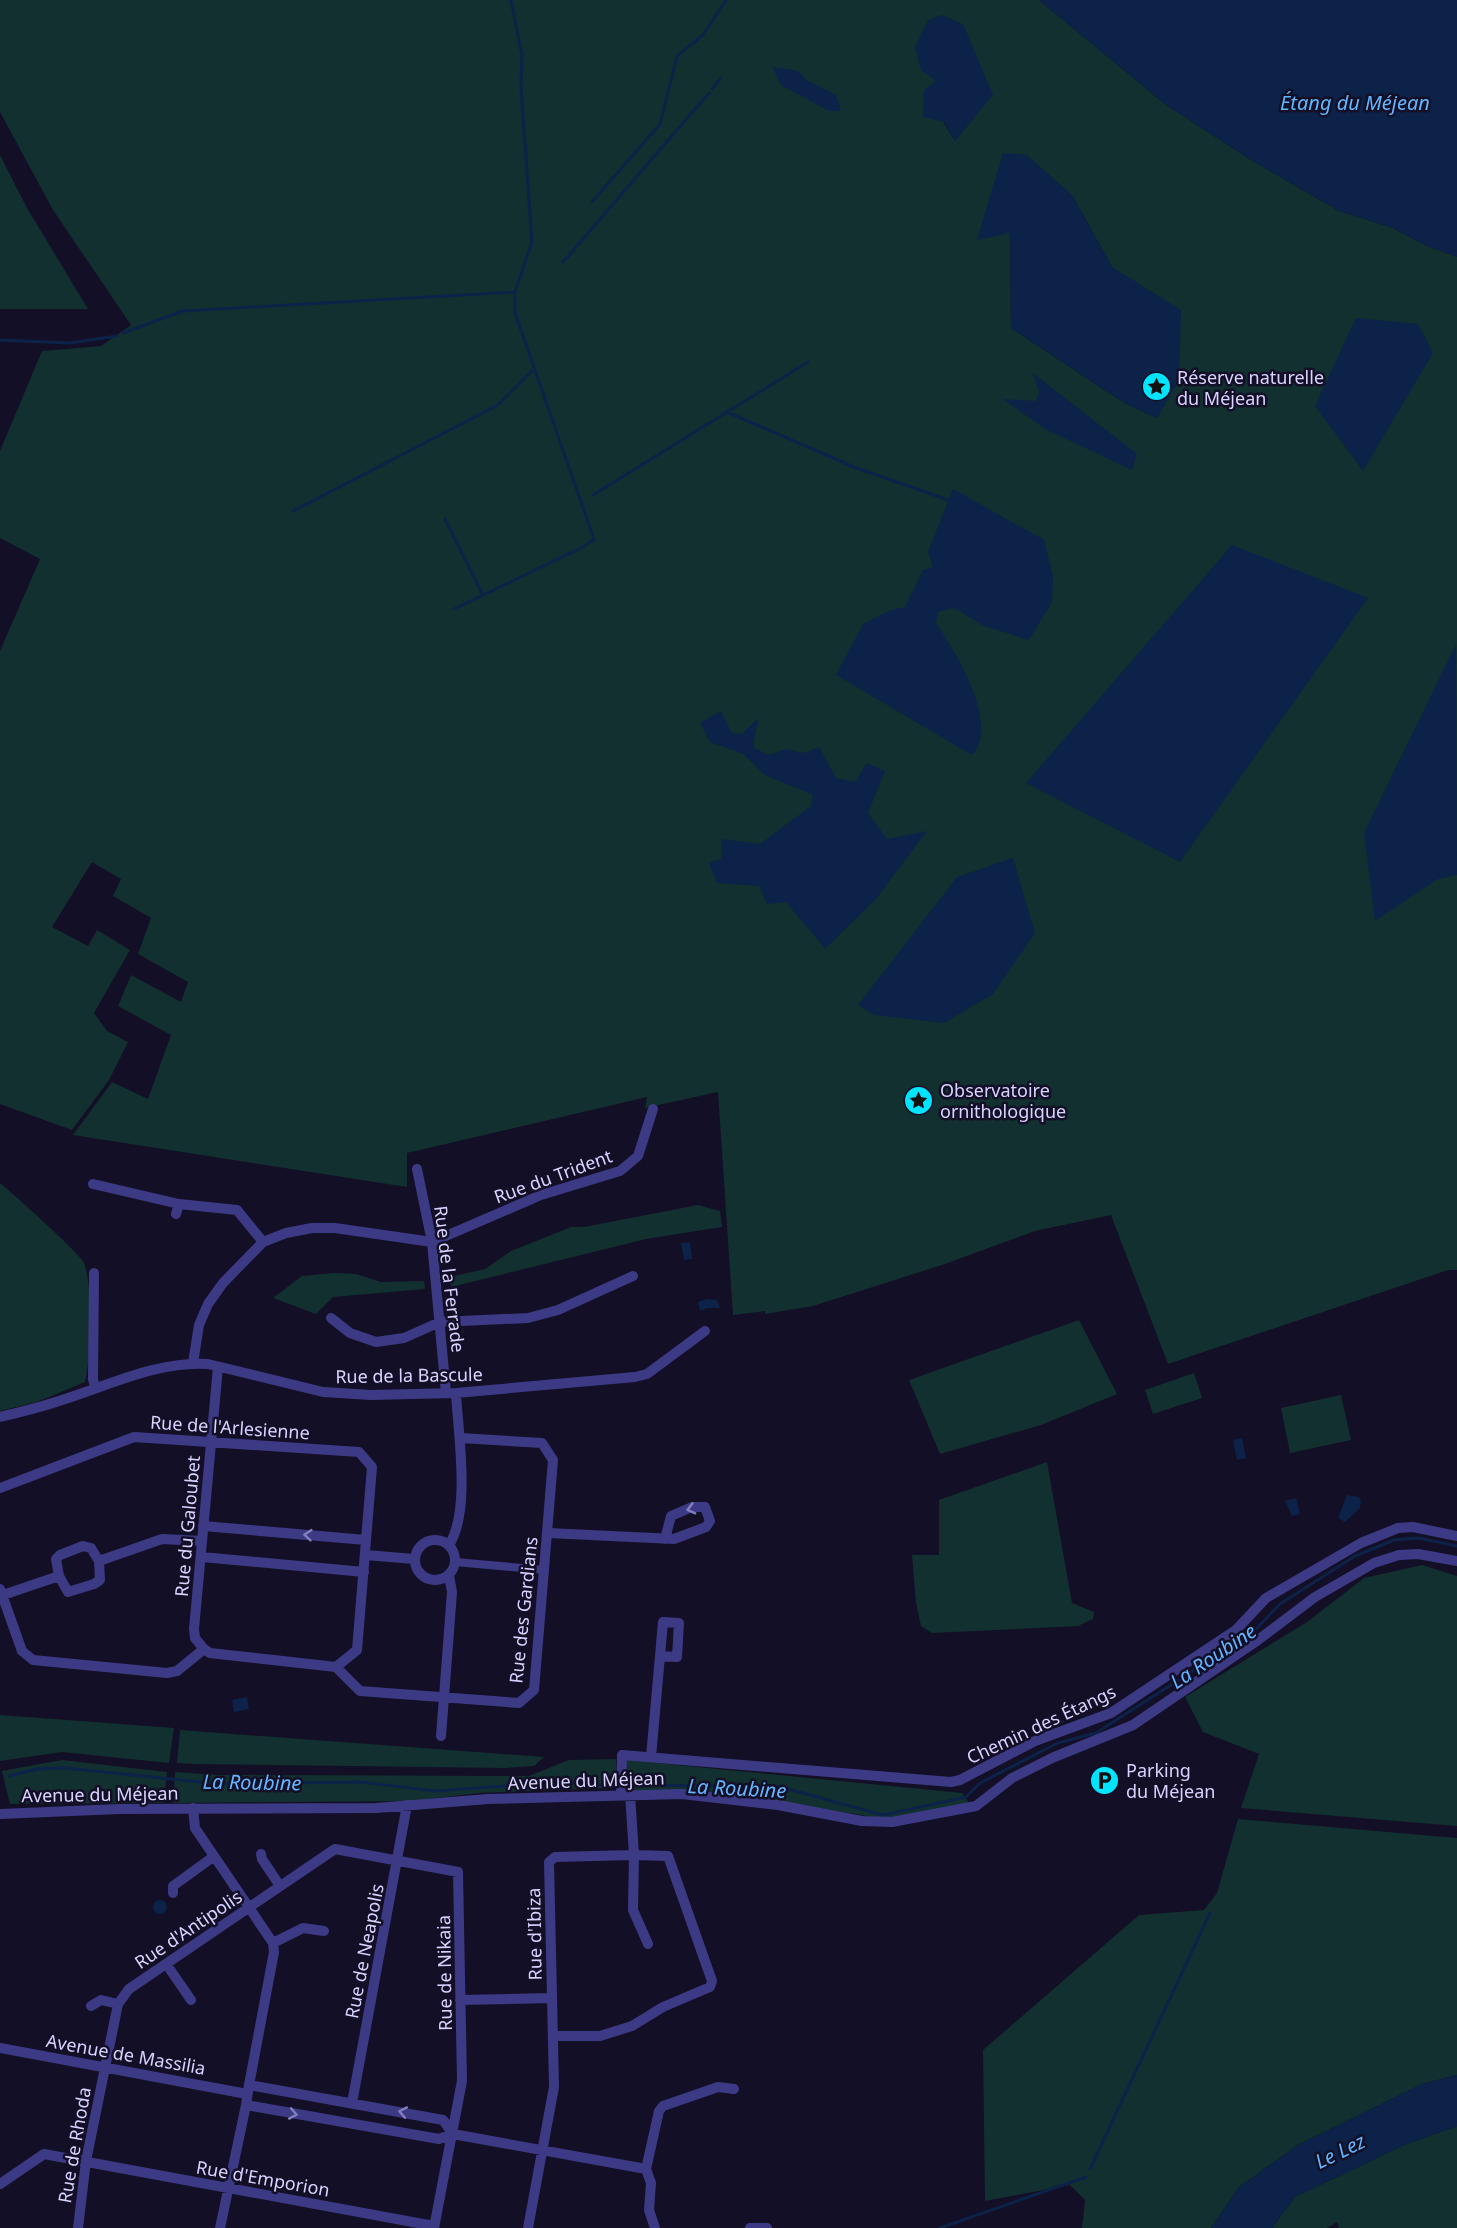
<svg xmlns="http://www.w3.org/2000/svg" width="1457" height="2228" font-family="'Noto Sans',sans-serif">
  <rect width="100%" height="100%" fill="#130f26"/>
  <path fill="#12302f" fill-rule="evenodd" d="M0,0H1039L1165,104L1251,160L1339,211L1393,228L1425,245L1457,257V1270H1448L1168,1364L1111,1215L1035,1231L942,1265L813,1306L765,1314V1311L733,1315L718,1092L645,1108L647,1097L407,1153V1187L73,1135L112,1082L148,1099L171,1035L118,1006L131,975L181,1002L188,982L138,954L151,918L113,896L121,879L92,862L52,927L88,946L97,930L130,950L94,1013L107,1031L128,1042L109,1080L72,1130L0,1104V651L40,559L0,538V451L42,351L101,346L131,325L53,210L0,112ZM937,81L955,141L924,91ZM1072,195L1112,267L1142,287L1157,418L1126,404L1011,328L1010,232Z
    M0,155L27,208L88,309H0Z
    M0,1183C13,1194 79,1252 84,1263C93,1285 91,1358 85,1382L37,1402L0,1411Z
    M698,1205L720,1211L722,1227L646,1239L451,1287L450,1277L485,1269L511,1251L571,1227H584Z
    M334,1273L356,1274L381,1282L424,1281L425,1289L333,1297L316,1314L273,1298L302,1276Z
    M1079,1320L1117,1394L1041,1425L940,1454L909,1380Z
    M1194,1373L1202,1398L1153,1414L1145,1390Z
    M1341,1395L1351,1440L1290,1453L1281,1408Z
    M1047,1462L1072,1603L1094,1612L1093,1619L1078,1626L932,1633L921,1626L916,1603L912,1555H939V1500Z
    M1422,1565L1457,1576V1826L1241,1808L1259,1754L1203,1732L1185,1697L1307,1622L1364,1578Z
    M0,1715L174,1728L169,1763L62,1752L0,1761Z
    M180,1730L544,1757L534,1766L506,1768L194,1764L177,1763Z
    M616,1759V1788L479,1793L412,1801L173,1803L175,1772L219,1775L529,1776L569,1760Z
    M62,1760L167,1772L164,1803L10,1804L2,1771Z
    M626,1760L962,1793L969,1803L885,1819L777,1801L626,1789Z
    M1238,1819L1457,1838V2075L1422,2084L1298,2145L1239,2187L1211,2228H1082L1085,2200L1070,2185L985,2201L983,2050L1139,1915L1204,1910L1217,1893Z
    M1457,2126V2228H1339L1337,2222L1327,2228H1272L1295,2197L1404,2145Z"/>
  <path fill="#0c2248" d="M1039,0H1457V257L1425,245L1393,228L1339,211L1251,160L1165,104Z
    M942,15L963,24L993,95L955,141L944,122L923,117L924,90L936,81L921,70L915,47L928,20Z
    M772,67L798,71L808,81L836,95L841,111H829L781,85Z
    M1003,153L1027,155L1072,195L1112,267L1181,310L1179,381L1157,418L1126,404L1011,328L1010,233L977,240Z
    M1356,318L1418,324L1433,353L1363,471L1315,406Z
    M1033,373L1137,454L1132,470L1045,429L1003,399L1036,401L1039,392Z
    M953,489L1044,540L1053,576L1052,602L1029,640L984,626L954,608L938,612L936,623C955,651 1001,725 972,755L836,675L863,624L891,610L905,607L923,570L933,567L928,552Z
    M1232,545L1368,598L1180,862L1026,783Z
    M1456,644L1457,875L1438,879L1375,921L1364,833Z
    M721,711L732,733L742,734L758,718L753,747L769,755L785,749L804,753L819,747L836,778L855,782L867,763L885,771L868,813L887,839L927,831L876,899L825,949L786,902L767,904L759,886L717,883L709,863L722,858L721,839L760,844L811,806L813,795L765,775L743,754L710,742L700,723Z
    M1013,858L1035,933L993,994L944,1023L874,1015L858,1005L957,877Z
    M690,1242L692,1259L684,1260L681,1243Z
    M707,1299L717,1300L720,1308H708L700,1311L698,1302Z
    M1242,1438L1246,1458L1237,1460L1233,1440Z
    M1347,1495L1359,1497L1361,1502L1360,1508L1345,1522L1338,1518Z
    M1296,1498L1300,1514L1292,1516L1285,1501Z
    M247,1697L249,1709L234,1712L232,1700Z
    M153 1907a7 7 0 1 1 14 0a7 7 0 1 1-14 0Z
    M1457,2075V2126L1404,2145L1295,2197L1272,2228H1211L1239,2187L1298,2145L1422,2084Z"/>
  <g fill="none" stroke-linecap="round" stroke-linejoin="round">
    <path stroke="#0c2248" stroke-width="3" d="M712,89L721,78
      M592,202L660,124L677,56L703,35L726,0
      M563,262L709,93
      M123,333L183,311L515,292
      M0,340L70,343L117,336
      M727,412L854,467L948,500
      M593,495L808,362
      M293,511L498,405L533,370
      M445,519L483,595
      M454,609L583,547L594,539L515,313V292L532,242L521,87L522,55L511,0
      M9,1776L37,1769L65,1768L219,1784L361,1782L435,1791L558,1782L606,1785L777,1786L883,1815L966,1797L980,1783L1058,1743L1096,1733L1252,1633L1280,1604L1355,1556L1394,1540L1418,1538L1457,1546
      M1090,2169L1210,1913
      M940,2228L1086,2177"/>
    <path stroke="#3d3a85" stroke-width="8" d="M455,1562L545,1570"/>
    <path stroke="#3d3a85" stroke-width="10" d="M417,1169L432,1242L446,1393
      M93,1184L179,1204
      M176,1214L179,1204L237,1210L263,1242
      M94,1273L93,1379L95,1388
      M331,1318L350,1333L376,1342L404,1338L440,1322L528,1318L558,1310L633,1276
      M193,1363L199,1325L208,1304L223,1283L263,1242L286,1233L312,1228H335L432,1242L541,1195L620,1171L638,1156L653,1109
      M0,1417C21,1412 42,1407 62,1400C110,1385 157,1361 208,1364L323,1392L371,1395L456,1393L635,1377L647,1374L705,1331
      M0,1488L134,1437L359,1452L372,1467L357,1650L336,1667L210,1653L204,1649L177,1671L167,1673L33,1660L22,1651L0,1589
      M203,1526L366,1540
      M548,1533L674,1539L706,1527L710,1521L705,1507H692L671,1516L665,1539
      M415 1560a20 20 0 1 1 40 0a20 20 0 1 1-40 0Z
      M449,1545C471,1511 458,1433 456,1393
      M83,1546L91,1548L99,1561L100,1580L94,1584L68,1592L59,1576L56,1559L60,1555Z
      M366,1555L414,1559
      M202,1557L364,1572
      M99,1561L162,1539L202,1541
      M0,1596L59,1576
      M204,1649L195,1638L194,1629L218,1367
      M336,1667L360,1691L519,1703L534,1690L553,1460L542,1443L461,1438
      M441,1736L452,1592L449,1575
      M651,1757L660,1656L677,1657L679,1623L663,1622L660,1656
      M621,1795L622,1755L951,1782L960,1780L1035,1741L1111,1713L1236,1630L1266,1598L1361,1543L1398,1528L1413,1527L1457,1536
      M193,1808L195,1828L273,1943L274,1952L249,2085
      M0,1814L120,1809L376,1808L488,1799L682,1794L778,1805L862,1821L892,1822L976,1806L1012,1778L1052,1758L1133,1725L1258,1640L1315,1597L1374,1563L1399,1555L1418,1554L1457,1561
      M261,1854L262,1859L280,1886
      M173,1893V1886L213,1857
      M273,1943L303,1928L324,1931
      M167,1965L191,2000
      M460,2000L552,1998
      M91,2006L101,2000L118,2004
      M553,2036H600L632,2026L663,2007L710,1987L712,1981L668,1856L634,1855L633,1910L648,1944
      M0,2048L247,2094
      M352,2103L407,1805
      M453,2134L443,2120L249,2085L246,2105L439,2139L453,2134L646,2169
      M646,2169L659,2111L663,2106L718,2087L734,2089
      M646,2169L651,2183L649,2210L655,2228
      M0,2184L44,2154L434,2226
      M78,2228L86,2161L118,2004L129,1989L335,1849L458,1872L462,2081L434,2228
      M220,2228L246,2105
      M528,2228L554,2087L549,1862L555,1857L634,1855L630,1794
      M750,2228H767"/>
  </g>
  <defs><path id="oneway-chevron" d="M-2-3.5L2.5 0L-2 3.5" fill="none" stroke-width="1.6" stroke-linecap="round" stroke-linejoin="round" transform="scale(1.5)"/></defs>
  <g stroke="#837fbc">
    <use href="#oneway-chevron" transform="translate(691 1509) rotate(165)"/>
    <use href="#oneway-chevron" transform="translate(308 1535) rotate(-175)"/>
    <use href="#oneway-chevron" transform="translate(403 2112) rotate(-169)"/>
    <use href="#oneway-chevron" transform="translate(293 2114) rotate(11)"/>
  </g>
  <defs>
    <symbol id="sight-disc" viewBox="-11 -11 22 22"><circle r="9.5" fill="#00e5ff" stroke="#130f26"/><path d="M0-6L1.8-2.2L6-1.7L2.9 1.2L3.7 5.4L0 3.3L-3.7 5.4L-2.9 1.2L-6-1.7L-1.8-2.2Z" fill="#111"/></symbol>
    <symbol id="parking-disc" viewBox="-11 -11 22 22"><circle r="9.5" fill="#00e5ff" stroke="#130f26"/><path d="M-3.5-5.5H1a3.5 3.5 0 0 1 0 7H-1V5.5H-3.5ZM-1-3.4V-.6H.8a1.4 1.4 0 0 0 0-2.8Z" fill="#111"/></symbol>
  </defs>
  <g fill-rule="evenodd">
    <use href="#sight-disc" x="1140" y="370" width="33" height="33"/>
    <use href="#sight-disc" x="902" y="1084" width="33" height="33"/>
    <use href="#parking-disc" x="1088" y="1764" width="33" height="33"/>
  </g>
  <g text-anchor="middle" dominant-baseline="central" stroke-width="5" stroke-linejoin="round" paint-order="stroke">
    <g font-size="18" fill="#d9d4ff" stroke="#130f26" text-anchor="start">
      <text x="1177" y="377">Réserve naturelle<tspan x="1177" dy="21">du Méjean</tspan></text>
      <text x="940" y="1090">Observatoire<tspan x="940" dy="21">ornithologique</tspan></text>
      <text x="1126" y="1770">Parking<tspan x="1126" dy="21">du Méjean</tspan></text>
    </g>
    <g font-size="18" fill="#d9d4ff" stroke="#130f26">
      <text transform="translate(553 1176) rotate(-20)">Rue du Trident</text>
      <text transform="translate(450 1279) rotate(83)">Rue de la Ferrade</text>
      <text transform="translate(409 1375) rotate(-1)">Rue de la Bascule</text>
      <text transform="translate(230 1427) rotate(4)">Rue de l'Arlesienne</text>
      <text transform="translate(187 1526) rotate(-85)">Rue du Galoubet</text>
      <text transform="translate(523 1610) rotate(-84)">Rue des Gardians</text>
      <text transform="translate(1041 1724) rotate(-25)">Chemin des Étangs</text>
      <text transform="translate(586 1780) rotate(-2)">Avenue du Méjean</text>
      <text transform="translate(100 1794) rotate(-1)">Avenue du Méjean</text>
      <text transform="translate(188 1929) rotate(-34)">Rue d'Antipolis</text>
      <text transform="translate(534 1934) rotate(-91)">Rue d'Ibiza</text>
      <text transform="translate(364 1951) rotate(-79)">Rue de Neapolis</text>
      <text transform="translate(444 1973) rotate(-91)">Rue de Nikaia</text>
      <text transform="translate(126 2054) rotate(10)">Avenue de Massilia</text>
      <text transform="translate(74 2145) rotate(-80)">Rue de Rhoda</text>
      <text transform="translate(263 2178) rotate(10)">Rue d'Emporion</text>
    </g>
    <g font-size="20" font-style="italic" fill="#62b6ff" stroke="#130f26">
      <text x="1355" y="102">Étang du Méjean</text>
      <text transform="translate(1213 1656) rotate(-34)">La Roubine</text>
      <text transform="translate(252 1782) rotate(1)">La Roubine</text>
      <text transform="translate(737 1788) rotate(3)">La Roubine</text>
      <text transform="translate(1340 2151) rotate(-26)">Le Lez</text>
    </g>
  </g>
</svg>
